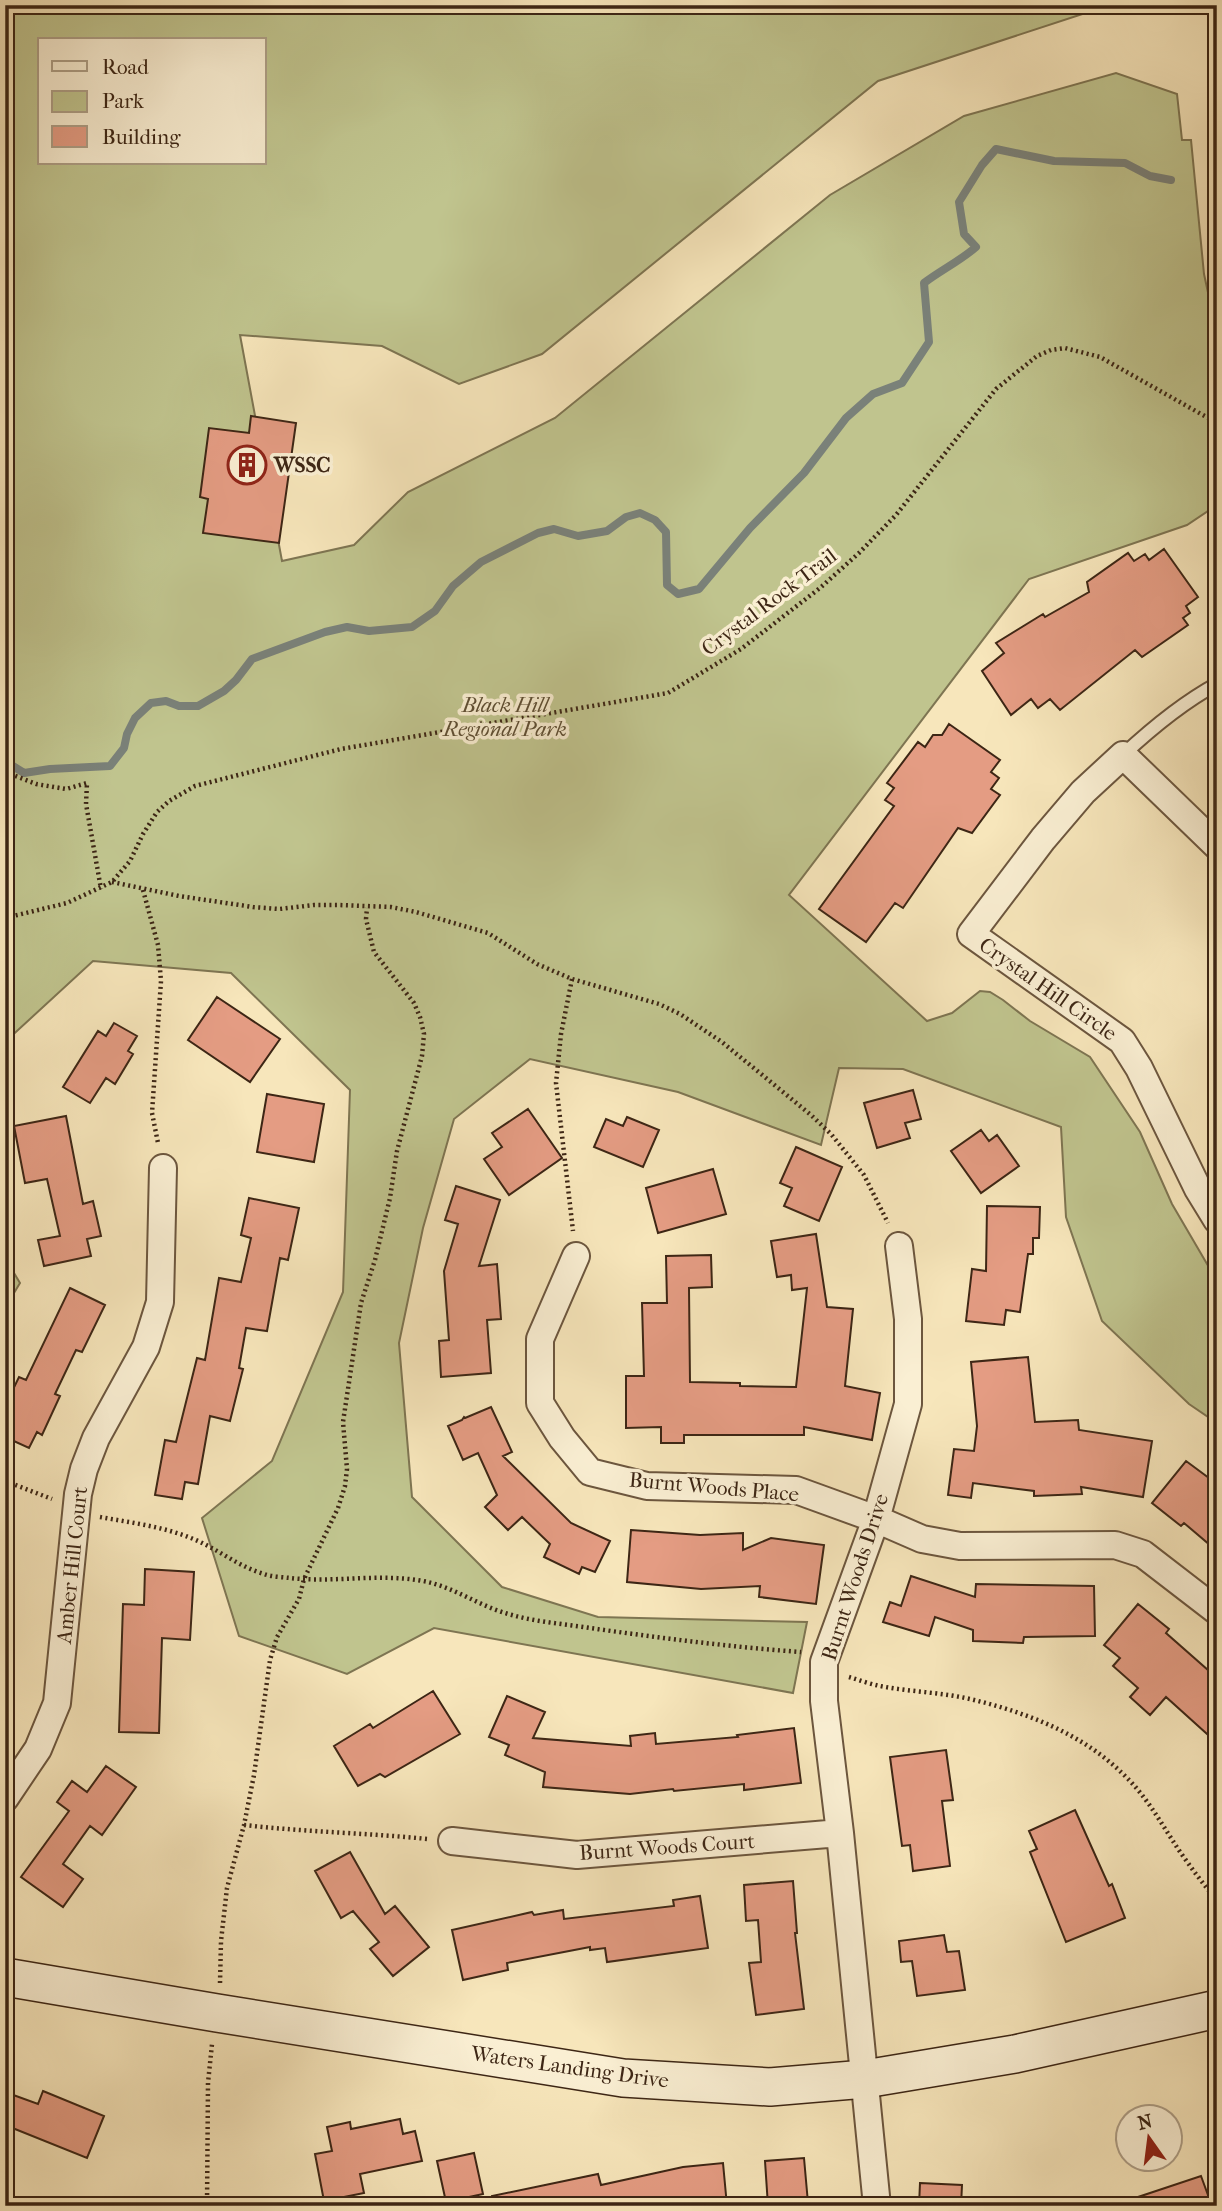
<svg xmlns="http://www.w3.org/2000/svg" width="1222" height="2211" font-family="'IM FELL French Canon',serif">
  <rect width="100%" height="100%" fill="#f7e6bb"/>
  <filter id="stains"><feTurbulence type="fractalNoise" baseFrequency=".00286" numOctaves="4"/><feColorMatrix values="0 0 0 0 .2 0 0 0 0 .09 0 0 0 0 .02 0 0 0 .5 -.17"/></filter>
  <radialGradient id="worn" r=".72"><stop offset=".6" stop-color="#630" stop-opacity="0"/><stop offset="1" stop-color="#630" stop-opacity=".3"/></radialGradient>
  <path fill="#c0c48e" stroke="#7e7552" stroke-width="2" fill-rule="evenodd" d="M5,5H1110L878,81L542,354L459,384L382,346L240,335L282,561L354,545L408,492L555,418L830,195L964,116L1116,73L1177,94L1182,140H1191L1204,274L1217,334V505L1187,525L1029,579L789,895L927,1021L952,1013L980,991L990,992L1003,1000L1030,1021L1090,1057L1140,1132L1172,1204L1217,1281V1423L1189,1404L1102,1321L1066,1217L1061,1127L903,1069L839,1068L821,1145L678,1092L530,1059L454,1119L423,1228L399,1343L412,1497L502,1587L598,1617L807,1622L793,1693L434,1628L347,1674L239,1636L202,1518L272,1461L343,1292L350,1090L231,973L93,961L5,1042ZM40,40H264V163H40Z
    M5,1258L20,1283L5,1308Z"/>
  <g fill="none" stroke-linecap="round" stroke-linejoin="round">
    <path stroke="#7a8179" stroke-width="8" d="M5,761L24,773L50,769L110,766L124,748L127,734L135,718L151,703L166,701L179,706H198L224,691L236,680L252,659L325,632L347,627L369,631L412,627L435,611L453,586L481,562L538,533L554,529L578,536L607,531L626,517L640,513L655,520L666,532L667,585L678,594L699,589L750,528L804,473L846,418L873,394L902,383L929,342L924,283C941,270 960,261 976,247L964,234L959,202L982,165L996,149L1054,161L1125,163L1150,176L1171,180"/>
  </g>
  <path fill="#e49c83" stroke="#3d2615" stroke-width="2" d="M251,416L296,423L279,543L203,533L208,499L200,497L209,428L249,433Z
    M1164,549L1198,597L1186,606L1190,613L1183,618L1188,625L1142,657L1135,650L1060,710L1050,699L1038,708L1031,699L1011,715L982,671L1004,653L996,643L1043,614L1045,617L1089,592L1087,582L1128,553L1134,561L1145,554L1149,560Z
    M949,724L1000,760L991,772L999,778L991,789L1000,795L972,833L958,828L903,908L895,903L866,942L819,909L894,806L885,800L894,788L887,783L918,742L925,747L933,735H942Z
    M217,997L280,1039L250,1082L188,1040Z
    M114,1023L137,1036L128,1051L133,1054L115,1084L106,1078L90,1103L63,1087L98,1031L106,1036Z
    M913,1090L921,1119L905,1123L910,1138L877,1148L864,1103Z
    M267,1094L324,1104L314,1162L257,1152Z
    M528,1109L562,1158L509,1195L484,1159L502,1147L492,1133Z
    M66,1116L83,1204L93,1201L101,1236L87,1239L91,1256L44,1266L38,1240L60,1236L47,1179L25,1183L14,1126Z
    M627,1117L659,1130L643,1167L594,1147L606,1119L623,1126Z
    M981,1130L989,1141L997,1135L1019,1166L981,1193L951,1151Z
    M796,1147L842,1167L819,1221L784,1206L792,1188L780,1183Z
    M713,1169L726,1214L658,1233L646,1188Z
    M456,1186L500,1200L479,1266L497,1264L501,1319L487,1320L491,1373L441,1377L439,1341L449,1340L444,1271L458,1224L445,1220Z
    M249,1198L299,1208L288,1260L280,1258L267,1331L246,1328L239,1368L243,1369L230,1421L210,1416L198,1484L185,1482L182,1499L155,1495L165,1440L176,1442L197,1358L205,1360L219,1278L241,1282L251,1238L241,1235Z
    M987,1206L1040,1207L1039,1238H1033V1254H1028L1020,1312L1006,1310L1004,1325L966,1321L972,1269L986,1271Z
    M816,1234L827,1307L853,1309L845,1386L880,1393L872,1440L804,1427V1435H684V1443H661V1427L626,1428V1376H644L642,1303H667L666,1256L711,1255L712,1287L689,1288L690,1382L740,1383V1386L796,1387L807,1288L792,1290L791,1275L777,1277L771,1241Z
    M70,1288L105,1305L82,1352L76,1350L55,1394L60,1396L42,1435L37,1432L29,1448L5,1437V1406L19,1377L26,1380Z
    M1028,1357L1035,1422L1078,1420L1079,1430L1152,1441L1143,1497L1081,1487L1082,1494L1034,1496V1491L973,1483L971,1498L948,1495L954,1449L974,1451L977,1426L971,1362Z
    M491,1407L512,1452L503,1456L571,1523L610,1541L595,1572L582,1567L579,1574L544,1557L550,1544L522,1517L508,1530L485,1507L497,1495L478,1453L463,1460L448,1426L462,1420L464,1417L465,1418Z
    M1186,1461L1217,1484V1551L1184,1523L1181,1526L1152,1503Z
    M631,1530L700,1535L743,1533V1550L771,1538L824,1545L816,1604L759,1597L760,1586L701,1589L627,1582Z
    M145,1569L194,1572L190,1640L162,1638L159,1733L119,1732L123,1604L144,1605Z
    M911,1576L975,1597L976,1584L1094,1586L1095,1636L1024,1637L1023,1643L973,1641V1630L935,1617L929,1636L883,1622L890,1602L901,1606Z
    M1138,1604L1169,1629L1166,1633L1217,1678V1743L1166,1697L1150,1715L1130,1697L1138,1688L1113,1666L1120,1658L1104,1645Z
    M433,1691L460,1734L385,1777L380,1774L358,1786L334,1746L370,1724L373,1728Z
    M507,1696L545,1712L533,1738L631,1746L630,1736L655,1733L656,1744L738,1737L737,1735L794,1728L801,1783L744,1790V1784L674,1791L673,1789L630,1794L543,1787L545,1772L505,1755L509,1745L489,1737Z
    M946,1750L953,1800L942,1801L950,1866L913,1871L910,1845L902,1846L890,1757Z
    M106,1766L136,1787L102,1835L90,1826L63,1864L83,1879L63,1907L21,1877L69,1811L57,1802L72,1781L87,1792Z
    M1075,1810L1109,1886L1112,1884L1125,1918L1066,1942L1030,1852L1037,1849L1029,1831Z
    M350,1852L385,1914L395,1906L429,1947L393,1976L370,1949L379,1942L353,1911L341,1918L315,1871Z
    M793,1881L797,1933H795L804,2009L756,2015L749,1963L761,1962L758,1920L746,1921L744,1885Z
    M700,1896L708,1948L607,1962L605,1948L590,1950V1947L507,1963L508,1970L463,1980L452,1930L532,1912L534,1915L563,1910L564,1919L674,1906L673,1900Z
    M944,1935L947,1952L959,1951L965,1990L917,1996L912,1961L901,1962L899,1941Z
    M43,2091L104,2116L87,2158L5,2125V2092L38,2104Z
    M400,2119L403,2134L415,2131L422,2161L360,2174L364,2193L324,2201L315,2154L332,2151L327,2127L350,2122L351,2129Z
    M474,2153L483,2194L446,2202L437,2161Z
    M804,2158L808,2203L768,2206L765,2161Z
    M723,2163L727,2206H493L492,2196L598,2174L601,2185L683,2167Z
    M1201,2176L1212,2206H1124L1123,2202Z
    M920,2183L962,2185L961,2206H919Z"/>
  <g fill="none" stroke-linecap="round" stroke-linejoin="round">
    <defs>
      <path id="lane" d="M1123,755C1152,728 1182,703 1217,684"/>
      <path id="street" d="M1217,846L1123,755L1083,792L1043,839L971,934L1122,1041L1139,1068L1198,1189L1217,1220
        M576,1256L540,1339V1403L562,1438L590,1472L647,1486L796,1490L876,1519L922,1539L960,1546L1115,1545L1143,1554L1217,1611
        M5,1798L38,1749L57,1703L78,1494L84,1469L96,1438L146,1347L160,1302L163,1168
        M452,1841L577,1855L840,1833
        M877,2206L840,1833L824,1701V1662L876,1519L908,1404V1319L899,1246"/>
      <path id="secondary" d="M5,1977L217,2013L623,2078L770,2087L865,2079L1015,2054L1217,2009"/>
    </defs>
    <use href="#lane" stroke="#6c563e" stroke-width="16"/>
    <use href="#street" stroke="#6c563e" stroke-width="30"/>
    <use href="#secondary" stroke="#3d2615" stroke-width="40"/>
    <path stroke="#3d2615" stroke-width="4.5" stroke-dasharray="2 3.5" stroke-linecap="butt" d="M5,772L36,784L66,789L87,783L86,804L101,889
      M112,882L179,896L253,907L279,909L314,905H339L391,907L416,912L488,933L537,964L572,979L659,1004L680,1014L722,1042L811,1115L831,1134L864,1175L888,1223
      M143,890L158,945L161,981L152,1113L158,1143
      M5,918L67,903L112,882L130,861L143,834L157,812L169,801L195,786L341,749L668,693L741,649L820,588L859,553L896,515L996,389L1037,356L1051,350L1065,348L1100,357L1217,423
      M572,979L561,1034L556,1083L573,1231
      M5,1481L52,1499
      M100,1517C133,1523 167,1527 198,1541C220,1551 240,1567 264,1574C272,1577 282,1577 290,1578C334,1583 379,1573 423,1581C455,1587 480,1607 512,1615C537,1622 564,1624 590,1628C660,1638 731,1647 801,1652
      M849,1677C859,1680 870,1684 880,1686C910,1692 940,1692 970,1699C1025,1712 1081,1733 1122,1773C1151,1800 1165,1832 1188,1863C1197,1876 1207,1888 1217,1901
      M244,1825C306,1832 367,1833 428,1839
      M220,1983L221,1941L227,1888L244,1825L254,1775L270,1660L277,1637L299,1599L304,1579L338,1508L345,1486L347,1469L343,1422L361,1303L375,1260L390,1198L397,1151L422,1056L424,1034L420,1017L414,1003L374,952L366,919L367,908
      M207,2206L208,2083L212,2044"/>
    <use href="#lane" stroke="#faefd3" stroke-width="12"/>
    <use href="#street" stroke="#faefd3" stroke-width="26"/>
    <use href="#secondary" stroke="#faefd3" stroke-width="37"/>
  </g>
  <defs>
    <symbol id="building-ring" viewBox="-11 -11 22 22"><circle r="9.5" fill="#faefd3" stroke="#8f2418" stroke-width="1.5"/><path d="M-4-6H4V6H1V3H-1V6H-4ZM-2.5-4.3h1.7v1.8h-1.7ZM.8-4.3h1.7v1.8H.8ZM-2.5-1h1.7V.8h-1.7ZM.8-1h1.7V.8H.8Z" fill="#8f2418"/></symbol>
  </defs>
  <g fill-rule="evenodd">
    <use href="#building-ring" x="225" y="443" width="44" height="44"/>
  </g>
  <g text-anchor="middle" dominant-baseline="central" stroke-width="7" stroke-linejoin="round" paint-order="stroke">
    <g font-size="21" font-weight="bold" fill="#3d2615" stroke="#faefd3" text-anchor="start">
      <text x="274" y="465">WSSC</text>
    </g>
    <g font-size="21" fill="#3d2615" stroke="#faefd3">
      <text transform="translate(769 602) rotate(-37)">Crystal Rock Trail</text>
      <text transform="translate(1048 989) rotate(35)">Crystal Hill Circle</text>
      <text transform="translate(714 1487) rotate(5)">Burnt Woods Place</text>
      <text transform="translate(72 1565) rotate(-84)">Amber Hill Court</text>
      <text transform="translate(855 1577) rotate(-72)">Burnt Woods Drive</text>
      <text transform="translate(667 1847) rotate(-4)">Burnt Woods Court</text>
      <text transform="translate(570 2067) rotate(8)">Waters Landing Drive</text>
    </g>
    <g font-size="21" font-style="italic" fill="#5e4e33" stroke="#faefd3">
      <text x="505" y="705">Black Hill<tspan x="505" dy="24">Regional Park</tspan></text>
    </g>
  </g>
  <rect width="1222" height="2211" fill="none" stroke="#f7e6bb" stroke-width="28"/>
  <rect x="7" y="7" width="1208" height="2197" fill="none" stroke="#3d2615" stroke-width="3.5"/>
  <rect x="14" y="14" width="1194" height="2183" fill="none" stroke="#3d2615" stroke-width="2"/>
  <rect x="38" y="38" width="228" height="126" fill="#faefd3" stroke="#ae9f87" stroke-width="2"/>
  <rect x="52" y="61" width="35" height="10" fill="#faefd3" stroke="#ae9f87" stroke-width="2"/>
  <text x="102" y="74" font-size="21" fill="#3d2615">Road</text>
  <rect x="52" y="91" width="35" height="21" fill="#c0c48e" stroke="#ae9f87" stroke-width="2"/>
  <text x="102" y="108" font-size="21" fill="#3d2615">Park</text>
  <rect x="52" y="126" width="35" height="21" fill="#e49c83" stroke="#ae9f87" stroke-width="2"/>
  <text x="102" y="144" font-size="21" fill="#3d2615">Building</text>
  <g transform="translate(1149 2138) rotate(346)"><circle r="33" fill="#faefd3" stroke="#ae9f87" stroke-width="2"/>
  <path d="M0-5L12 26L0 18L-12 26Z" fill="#8f2418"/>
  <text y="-10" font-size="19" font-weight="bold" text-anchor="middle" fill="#3d2615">N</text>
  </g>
  <rect width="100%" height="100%" filter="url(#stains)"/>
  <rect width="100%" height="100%" fill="url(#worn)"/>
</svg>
